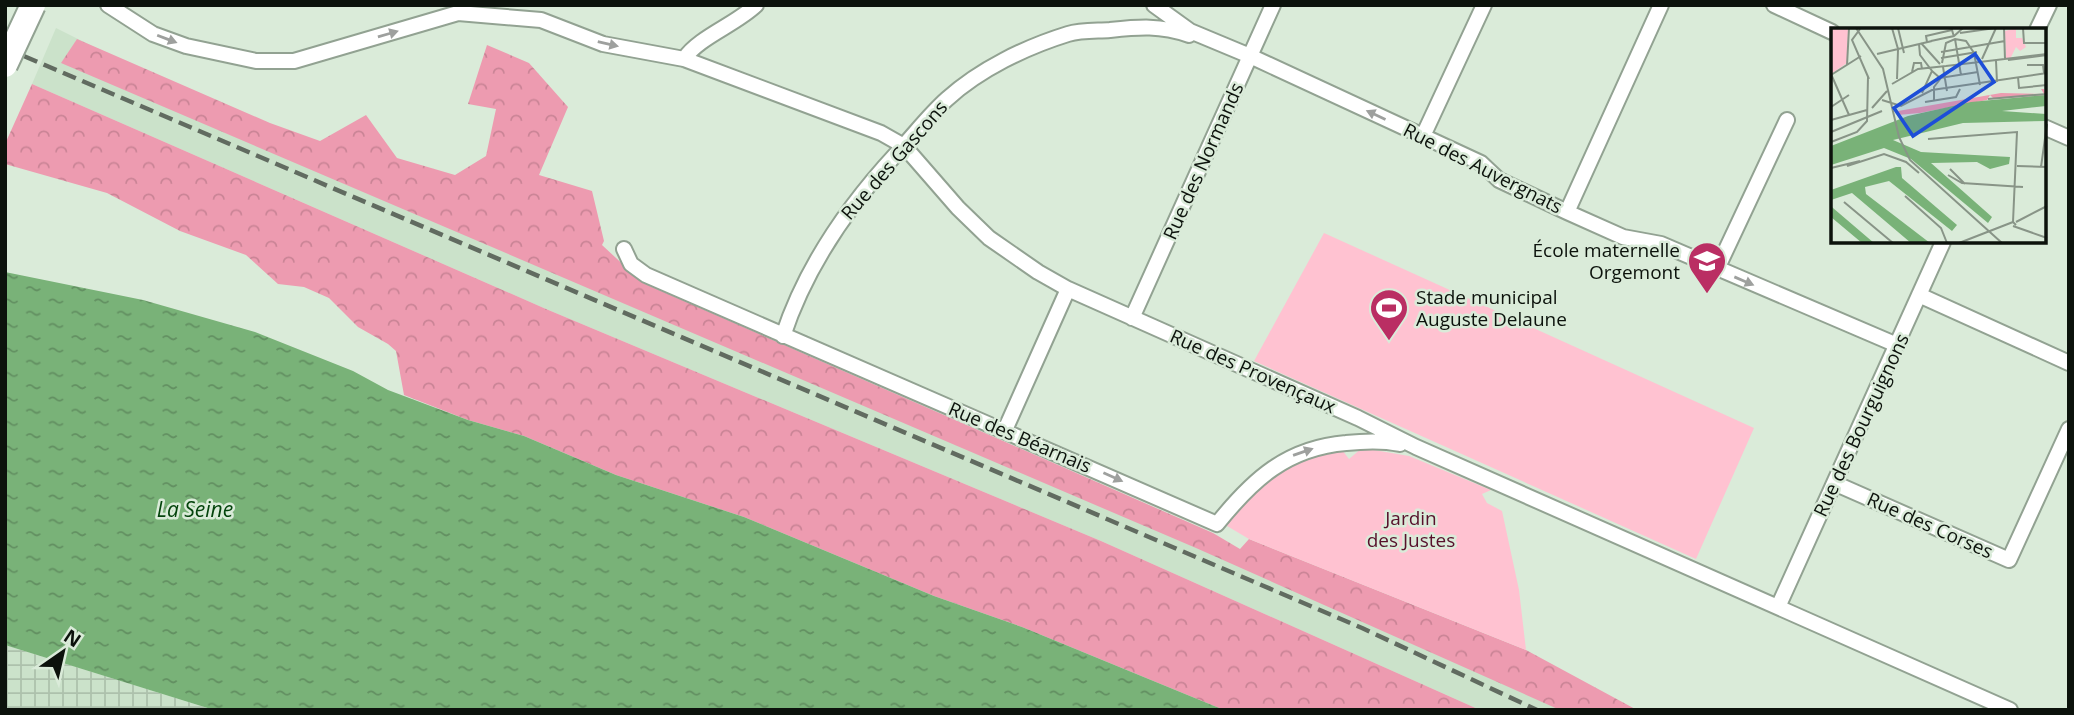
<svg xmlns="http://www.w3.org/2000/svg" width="2074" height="715" font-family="'Open Sans',sans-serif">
  <defs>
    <pattern id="industrial-grid" width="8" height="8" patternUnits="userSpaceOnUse" patternTransform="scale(1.75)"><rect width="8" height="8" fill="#cbe2ca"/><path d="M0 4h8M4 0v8" fill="none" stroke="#adc1ac"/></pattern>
    <pattern id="forest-crowns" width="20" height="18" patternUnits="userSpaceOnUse" patternTransform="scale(1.75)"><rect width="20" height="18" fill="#ed9bb0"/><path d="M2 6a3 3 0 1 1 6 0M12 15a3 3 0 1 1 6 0" fill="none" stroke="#ca8496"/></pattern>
    <pattern id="water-ripples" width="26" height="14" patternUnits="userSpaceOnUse" patternTransform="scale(1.75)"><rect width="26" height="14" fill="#79b278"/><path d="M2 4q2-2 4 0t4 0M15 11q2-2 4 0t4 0" fill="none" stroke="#628f61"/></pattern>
  </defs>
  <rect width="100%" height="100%" fill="#daebd9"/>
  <path fill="#cbe2ca" d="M56,28L140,70L1255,558L1586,710H1480L1101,541L546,309L32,84Z"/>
  <path fill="url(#industrial-grid)" d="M5,645L89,671L214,710H5Z"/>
  <path fill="url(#forest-crowns)" d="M77,39L270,123L320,141L366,115L397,158L455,175L486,156L496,109L468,104L487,45L529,63L568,107L539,175L592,191L604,241L602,245L643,283L1213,533L1240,549L1249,539L1526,650L1637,710H1560L1196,548L61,63Z
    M32,84L546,309L1101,541L1480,710H1224L1022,627L934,596L744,517L616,475L524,436L468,420L404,395L396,351L388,344L358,327L329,298L304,287L278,284L246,255L180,231L107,193L5,164V144Z"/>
  <path fill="#ffc2d1" d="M1324,233L1754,428L1696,559L1254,361Z
    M1339,446L1349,459L1362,448L1409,456L1491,490L1482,494L1487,503L1502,511L1519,590L1526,650L1249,539L1222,523L1241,502L1290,461Z"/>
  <path fill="url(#water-ripples)" d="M5,272L143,300L255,332L353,371L388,390L468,420L524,436L616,475L744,517L934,596L1022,627L1224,710H214L5,645Z"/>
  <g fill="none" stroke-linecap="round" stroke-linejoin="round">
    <defs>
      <path id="street" d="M108,5L153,34L186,46L256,61H294L458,13L541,20L603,44L684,59L881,133L904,146L958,208L989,238L1038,272L1068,289L1358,418L1416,447L2010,710
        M1154,5L1190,31L1250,56L1481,163L1499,180L1567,212L1623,237L1661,244L1897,345
        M1774,5L1832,32
        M2037,30L2049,5
        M684,59C699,37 735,25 756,5
        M2044,127L2069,138
        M1423,136L1484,5
        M1567,212L1661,5
        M624,249L631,264L646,275L1217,524C1253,479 1287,448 1346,443C1364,441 1382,440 1400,444
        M1717,269L1787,120
        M1919,295L2069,363
        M1132,318L1273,5
        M783,336C806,266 847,207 897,153C914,135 929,115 947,99C980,69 1026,47 1068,34C1081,30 1097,31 1110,30C1139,27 1160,25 1189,35
        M1005,430L1068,289
        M1834,483L2009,560L2069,429
        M1778,607L1943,242"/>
    </defs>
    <use href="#street" stroke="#92a292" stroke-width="18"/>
    <use href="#street" stroke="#fff" stroke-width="14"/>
    <path stroke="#616b60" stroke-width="4.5" stroke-dasharray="14 7" stroke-linecap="butt" d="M5,48L1362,628L1537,710"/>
    <defs>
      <path id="highway-bridge" d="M5,65L33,5"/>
    </defs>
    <use href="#highway-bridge" stroke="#92a292" stroke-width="28" stroke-linecap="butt"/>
    <use href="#highway-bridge" stroke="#fff" stroke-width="24"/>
  </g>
  <defs><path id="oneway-solid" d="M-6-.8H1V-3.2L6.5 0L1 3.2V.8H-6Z" transform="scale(1.75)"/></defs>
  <g fill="#9ea09e">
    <use href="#oneway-solid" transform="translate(388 34) rotate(-16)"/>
    <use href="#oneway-solid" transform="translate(167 39) rotate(21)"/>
    <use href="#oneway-solid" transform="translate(608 44) rotate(13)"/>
    <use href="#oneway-solid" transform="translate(1376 115) rotate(-155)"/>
    <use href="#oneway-solid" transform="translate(1744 281) rotate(23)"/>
    <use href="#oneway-solid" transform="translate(1303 452) rotate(-19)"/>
    <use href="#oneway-solid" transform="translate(1113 477) rotate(24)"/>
  </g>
  <defs>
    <symbol id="school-pin" viewBox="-11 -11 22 30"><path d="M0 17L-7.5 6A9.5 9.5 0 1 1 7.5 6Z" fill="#ba2e63" stroke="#daebd9"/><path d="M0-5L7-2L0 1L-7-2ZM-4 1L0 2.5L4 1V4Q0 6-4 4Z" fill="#fff"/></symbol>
    <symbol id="stadium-pin" viewBox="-11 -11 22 30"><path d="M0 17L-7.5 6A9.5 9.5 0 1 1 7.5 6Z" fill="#ba2e63" stroke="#daebd9"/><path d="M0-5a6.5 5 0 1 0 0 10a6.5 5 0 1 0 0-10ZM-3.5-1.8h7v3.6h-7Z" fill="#fff"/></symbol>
  </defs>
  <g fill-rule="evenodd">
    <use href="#school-pin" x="1685" y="239" width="44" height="60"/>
    <use href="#stadium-pin" x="1367" y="286" width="44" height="60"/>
  </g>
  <g text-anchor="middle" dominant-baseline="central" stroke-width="5" stroke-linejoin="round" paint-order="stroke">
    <g font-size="19" fill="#0c120c" stroke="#daebd9">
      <text transform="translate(894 160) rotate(-49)">Rue des Gascons</text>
      <text transform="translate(1203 161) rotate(-66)">Rue des Normands</text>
      <text transform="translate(1483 168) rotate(27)">Rue des Auvergnats</text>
      <text transform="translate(1253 371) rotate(24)">Rue des Provençaux</text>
      <text transform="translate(1861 425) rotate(-65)">Rue des Bourguignons</text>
      <text transform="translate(1020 437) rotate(23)">Rue des Béarnais</text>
      <text transform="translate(1930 525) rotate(24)">Rue des Corses</text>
    </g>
    <g font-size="19" fill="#0c120c" stroke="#daebd9" text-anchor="end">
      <text x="1680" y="250">École maternelle<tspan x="1680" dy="22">Orgemont</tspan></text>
      <text x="1416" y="297" text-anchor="start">Stade municipal<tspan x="1416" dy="22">Auguste Delaune</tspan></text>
    </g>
    <g font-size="19" fill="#57102b" stroke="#daebd9">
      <text x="1411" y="518">Jardin<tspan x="1411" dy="22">des Justes</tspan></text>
    </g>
    <g font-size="21" font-style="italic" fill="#04440c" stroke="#daebd9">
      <text x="195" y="509">La Seine</text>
    </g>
  </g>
  <g transform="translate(1831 28)">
    <rect width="215" height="215" fill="#daebd9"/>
    <path d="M210,61H213L215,67L163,71L159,67L156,72L89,85L67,87V83L170,65L213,66Z" fill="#ed9bb0"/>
    <path d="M0,0H17L16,35L0,46ZM185,0V10H191L195,19L189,23L185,19L179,31L175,30L174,3Z" fill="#ffc2d1"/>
    <path d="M215,67V78L171,83L215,86V93L132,95L62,112L90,124L179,129L178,136L159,141L146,134L100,135L161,189L157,195L80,131L53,120L0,137V118L77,88L140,74ZM65,139H70L71,150L126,197L121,203L58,153L34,159L35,166L99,215H80L21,165L0,172V162ZM0,178L2,180L43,215H31L0,189Z" fill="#79b278"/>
    <path fill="none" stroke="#889487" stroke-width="2" d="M25,0L52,41L68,109L79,132L171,215M61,0L67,21M67,0L73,25M173,0L174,32M192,0L193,15H216M29,1L21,12L38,51M129,5L164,0M124,11L130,47M100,13L123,8L132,0M96,14L95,8L121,2L123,9M90,15L109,36M88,16L89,27L101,43L91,65M110,24L174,13M46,26L101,13M110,30L146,24M151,31L165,0M177,32L216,27M165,33L166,54M111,35L115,15L124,11L135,13L143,25L149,57M16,37L18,0M196,37H212L213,45M115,38L216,26M112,39L116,63M101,43L109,50L147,44M81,44L83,35H90L91,41M0,46L18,87M0,47L30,28M187,49L188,60L216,57M66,51L67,22M61,56L87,41L115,38M157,71L216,66M51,72L70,78L101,62L216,45M103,73V59L110,50M94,74L125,69L129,61M0,79L18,67M41,80L56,63M0,92L36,82M0,104L51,83M97,111L186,104L182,194M0,114L26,104L36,93L37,49M16,138L53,126L75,134L88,145M186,138L216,139M210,139L216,96M0,140L29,133M119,141L134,156M117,147L131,155L192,159M74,168L110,200L116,215M13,174L62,215M185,194L216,178M182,198L216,210M128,215L182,194L185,197"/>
    <path fill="#1d4ed8" fill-opacity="0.15" stroke="#1d4ed8" stroke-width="3.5" d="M144,26L163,54L82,108L63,80Z"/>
    <rect width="215" height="215" fill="none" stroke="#0c120c" stroke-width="3.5"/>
  </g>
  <rect width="2074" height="715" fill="none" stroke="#0c120c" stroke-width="14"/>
  <g transform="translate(63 652) rotate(34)" stroke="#daebd9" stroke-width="5" paint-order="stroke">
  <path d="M0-5L12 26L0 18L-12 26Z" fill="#0c120c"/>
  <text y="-10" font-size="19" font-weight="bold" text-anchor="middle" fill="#0c120c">N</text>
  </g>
</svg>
